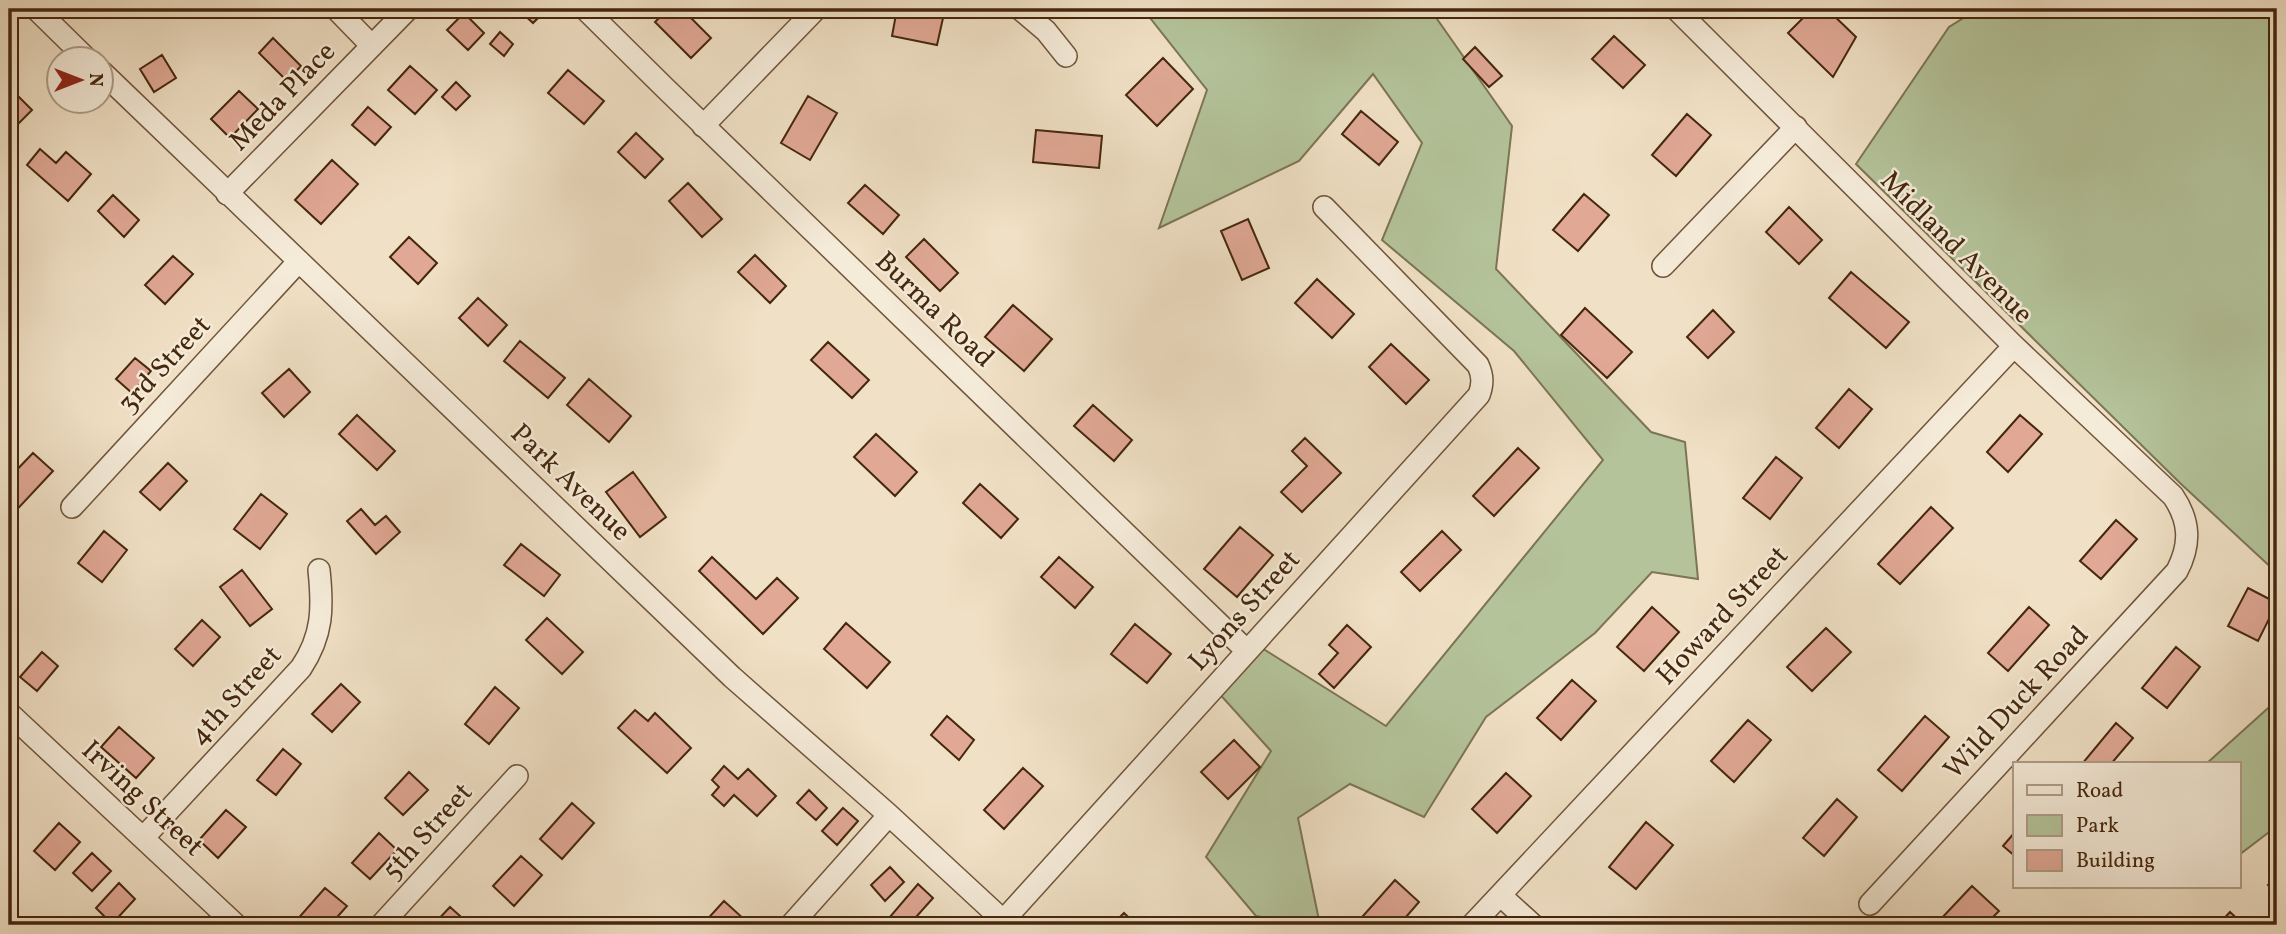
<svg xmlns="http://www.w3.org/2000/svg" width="2286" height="934" font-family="Vollkorn,serif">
  <rect width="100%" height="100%" fill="#f0e0c5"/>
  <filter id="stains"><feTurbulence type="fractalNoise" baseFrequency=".00286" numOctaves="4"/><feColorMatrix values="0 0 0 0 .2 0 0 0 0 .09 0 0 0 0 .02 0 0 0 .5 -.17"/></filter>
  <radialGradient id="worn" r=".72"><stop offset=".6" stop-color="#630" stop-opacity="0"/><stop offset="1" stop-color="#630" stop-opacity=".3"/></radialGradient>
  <path fill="#b4c39a" stroke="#7c7554" stroke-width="2" d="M1143,9H1430L1512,126L1496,269L1651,432L1685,442L1698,579L1652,572L1595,633L1486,717L1424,817L1350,784L1298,818L1320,925H1304L1256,916L1206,857L1271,751L1216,690L1254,643L1386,726L1603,460L1514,351L1382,240L1422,143L1373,74L1299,161L1159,228L1207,90Z
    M1978,9H2277V573L2180,483L1856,164L1949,27Z
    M2277,700V826L2239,855V764H2206Z"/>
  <path fill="#e0a895" stroke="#45270d" stroke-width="2" d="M521,9H543L545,11L533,23L520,11Z
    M668,9H682L711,38L691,58L655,22Z
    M897,9L943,18L937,45L892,36Z
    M1812,9H1827L1856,37L1833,77L1788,33Z
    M464,13L484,33L468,50L447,30Z
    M500,32L513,44L504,56L490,44Z
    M1614,36L1645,65L1623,88L1592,59Z
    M273,38L301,66L287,81L259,53Z
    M1475,47L1502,76L1489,87L1463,59Z
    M162,55L176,78L154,92L140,69Z
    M1163,58L1193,89L1157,126L1126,95Z
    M410,66L437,90L415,114L388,90Z
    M568,70L604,101L584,124L548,93Z
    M456,82L470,96L456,110L442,97Z
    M9,87L32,110L12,130L9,127Z
    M239,91L258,109L230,138L211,119Z
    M808,96L837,113L810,160L781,143Z
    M368,107L391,127L375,145L352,125Z
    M1361,111L1398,142L1379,165L1342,134Z
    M1687,114L1711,135L1676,176L1652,155Z
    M1036,130L1102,136L1099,168L1033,162Z
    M636,133L663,159L645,178L618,152Z
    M40,149L56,163L66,152L91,174L68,201L27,165Z
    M332,160L358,184L321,224L295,200Z
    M688,183L722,219L702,237L669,201Z
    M865,185L899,215L883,234L848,203Z
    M1584,194L1609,215L1578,251L1553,230Z
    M113,195L139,220L124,237L98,211Z
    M1789,207L1822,240L1799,264L1766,232Z
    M1248,219L1269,268L1242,280L1221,231Z
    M409,237L437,263L418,284L390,257Z
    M924,239L958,273L940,291L906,257Z
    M755,255L786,286L770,303L738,272Z
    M173,256L193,274L165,304L145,285Z
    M1851,272L1909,322L1886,348L1829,298Z
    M1317,279L1354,314L1332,338L1295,303Z
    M478,298L507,325L488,346L459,318Z
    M1013,305L1052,339L1024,371L985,337Z
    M1585,308L1632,352L1607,378L1561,335Z
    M1713,310L1734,332L1708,358L1687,337Z
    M520,341L565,378L548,398L504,361Z
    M828,342L869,380L852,398L811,360Z
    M1391,344L1429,380L1406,404L1369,367Z
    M135,358L151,371L132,393L116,379Z
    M289,369L310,392L284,417L262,393Z
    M589,379L631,416L609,442L567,405Z
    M1849,389L1872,409L1839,448L1816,428Z
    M1093,405L1132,440L1114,461L1074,426Z
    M357,415L395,451L377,470L339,434Z
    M2020,415L2042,434L2008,472L1987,452Z
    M876,434L917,472L895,496L854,457Z
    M1305,438L1341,473L1302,512L1281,492L1307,466L1292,451Z
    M1518,448L1539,468L1494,516L1473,496Z
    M33,453L53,471L9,518V478Z
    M1776,457L1802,478L1770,519L1743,498Z
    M168,463L187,481L160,510L140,492Z
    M633,472L666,517L640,537L606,492Z
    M980,484L1018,519L1001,538L963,503Z
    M261,494L287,514L260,549L234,529Z
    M1931,507L1953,528L1900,584L1878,564Z
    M361,509L375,525L386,516L400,532L376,554L347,521Z
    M2116,520L2137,539L2101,579L2080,561Z
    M1240,527L1273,555L1237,597L1204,569Z
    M104,531L127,550L102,582L78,563Z
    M1442,531L1461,550L1420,591L1401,572Z
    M521,544L560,575L544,596L504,565Z
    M712,557L756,599L777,578L798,598L763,634L699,571Z
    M1059,557L1093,587L1075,608L1041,577Z
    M242,570L272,609L250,626L220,587Z
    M2248,588L2277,603L2258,641L2228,626Z
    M1652,607L1679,632L1644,671L1617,647Z
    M2029,607L2049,625L2008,671L1988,653Z
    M547,618L583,652L562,674L526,640Z
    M202,620L220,637L193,666L175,649Z
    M846,623L890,662L867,688L824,649Z
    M1135,624L1171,654L1147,683L1111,654Z
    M1347,625L1371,647L1334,688L1319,674L1338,653L1329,645Z
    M1826,628L1851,652L1812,691L1787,667Z
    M2176,647L2200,667L2167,708L2142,688Z
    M42,652L58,666L37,691L20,677Z
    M1572,680L1596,701L1561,740L1537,718Z
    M341,684L360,702L332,732L312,714Z
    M495,687L519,708L489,744L465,724Z
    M635,710L648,721L655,713L691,748L667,773L618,728Z
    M947,716L974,740L959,760L931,735Z
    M1925,716L1949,737L1902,791L1878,770Z
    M1748,720L1771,740L1734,782L1711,761Z
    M2116,723L2133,738L2111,764H2082Z
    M119,727L154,758L136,778L101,747Z
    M1234,740L1260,767L1228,799L1201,772Z
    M283,749L301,764L276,795L257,780Z
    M724,766L738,779L748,769L776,796L757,816L734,795L724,806L712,795L719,787L712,780Z
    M1023,768L1043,786L1004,829L984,810Z
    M409,772L428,790L403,815L385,798Z
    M1506,773L1531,796L1497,833L1472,809Z
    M9,775L17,783L9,791Z
    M809,790L827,808L816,820L797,803Z
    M1837,799L1857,817L1824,856L1803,838Z
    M572,803L594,823L562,859L540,839Z
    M843,808L858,821L837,845L822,831Z
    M226,810L246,827L218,858L199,840Z
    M1646,822L1673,845L1636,889L1609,867Z
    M59,823L80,842L55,870L34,851Z
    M2015,832V856L2003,846Z
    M379,833L397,850L370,879L352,863Z
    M92,853L111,871L92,891L73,873Z
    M521,856L542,875L514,906L493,886Z
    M890,867L904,882L885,901L871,885Z
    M2277,875V895L2268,885Z
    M1395,880L1419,902L1399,925H1373L1363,916Z
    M119,883L135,899L112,924L96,908Z
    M918,884L933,898L909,925H894L889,918Z
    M1972,886L1999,911L1985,925H1944L1939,921Z
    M325,888L347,906L330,925H300L295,922Z
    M724,901L745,920L741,925H702Z
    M450,907L469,924L468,925H433Z
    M2230,912L2244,925H2218Z
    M1124,913L1137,925H1112Z"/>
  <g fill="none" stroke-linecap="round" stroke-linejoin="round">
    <defs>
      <path id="minor" d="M36,9L88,60
        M336,9L372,46
        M585,9L665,88L1246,650
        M1020,9L1046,31L1066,56
        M1676,9L2014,346L2173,496C2190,521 2191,544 2177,571L1870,904
        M102,72L732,677L889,815L1008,925
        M703,126L816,9
        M227,194L408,9
        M1663,266L1796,127
        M72,507L299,261
        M9,713L236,925
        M143,838L301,668C323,635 323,608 319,570
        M1500,895L1533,925
        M1003,921L1479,395C1483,384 1483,376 1478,365L1324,207
        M381,925L517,776
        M791,925L889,815
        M1472,925L2014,346"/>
    </defs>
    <use href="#minor" stroke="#70553b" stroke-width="24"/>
    <use href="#minor" stroke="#f5ebd9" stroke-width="21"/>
  </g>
  <g text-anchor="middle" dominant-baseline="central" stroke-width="5" stroke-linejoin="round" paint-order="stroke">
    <g font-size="28" fill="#45270d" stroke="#f5ebd9">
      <text transform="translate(283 97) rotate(-46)">Meda Place</text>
      <text transform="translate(1956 248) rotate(45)">Midland Avenue</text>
      <text transform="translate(934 310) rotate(44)">Burma Road</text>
      <text transform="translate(165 365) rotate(-47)">3rd Street</text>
      <text transform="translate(570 483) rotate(44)">Park Avenue</text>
      <text transform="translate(1245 611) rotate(-48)">Lyons Street</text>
      <text transform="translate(1723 616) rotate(-47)">Howard Street</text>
      <text transform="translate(236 696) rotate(-48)">4th Street</text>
      <text transform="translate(2017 703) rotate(-47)">Wild Duck Road</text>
      <text transform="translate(142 799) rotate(43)">Irving Street</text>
      <text transform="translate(428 832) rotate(-48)">5th Street</text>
    </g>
  </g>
  <rect width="2286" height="934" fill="none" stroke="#f0e0c5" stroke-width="35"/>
  <rect x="10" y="10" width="2265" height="913" fill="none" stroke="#45270d" stroke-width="3.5"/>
  <rect x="18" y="18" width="2251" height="899" fill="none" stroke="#45270d" stroke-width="2"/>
  <rect x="2013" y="762" width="228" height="126" fill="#f5ebd9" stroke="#af9d87" stroke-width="2"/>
  <rect x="2027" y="785" width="35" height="10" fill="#f5ebd9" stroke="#af9d87" stroke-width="2"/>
  <text x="2076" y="797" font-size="21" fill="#45270d">Road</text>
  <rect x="2027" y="815" width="35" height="21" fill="#b4c39a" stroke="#af9d87" stroke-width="2"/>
  <text x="2076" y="832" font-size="21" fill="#45270d">Park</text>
  <rect x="2027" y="850" width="35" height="21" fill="#e0a895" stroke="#af9d87" stroke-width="2"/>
  <text x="2076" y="867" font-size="21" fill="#45270d">Building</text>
  <g transform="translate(80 80) rotate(90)"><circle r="33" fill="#f5ebd9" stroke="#af9d87" stroke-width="2"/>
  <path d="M0-5L12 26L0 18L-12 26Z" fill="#8f2418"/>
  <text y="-10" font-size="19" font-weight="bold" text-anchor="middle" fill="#45270d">N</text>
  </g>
  <rect width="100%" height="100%" filter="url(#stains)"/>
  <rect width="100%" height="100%" fill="url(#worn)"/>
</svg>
